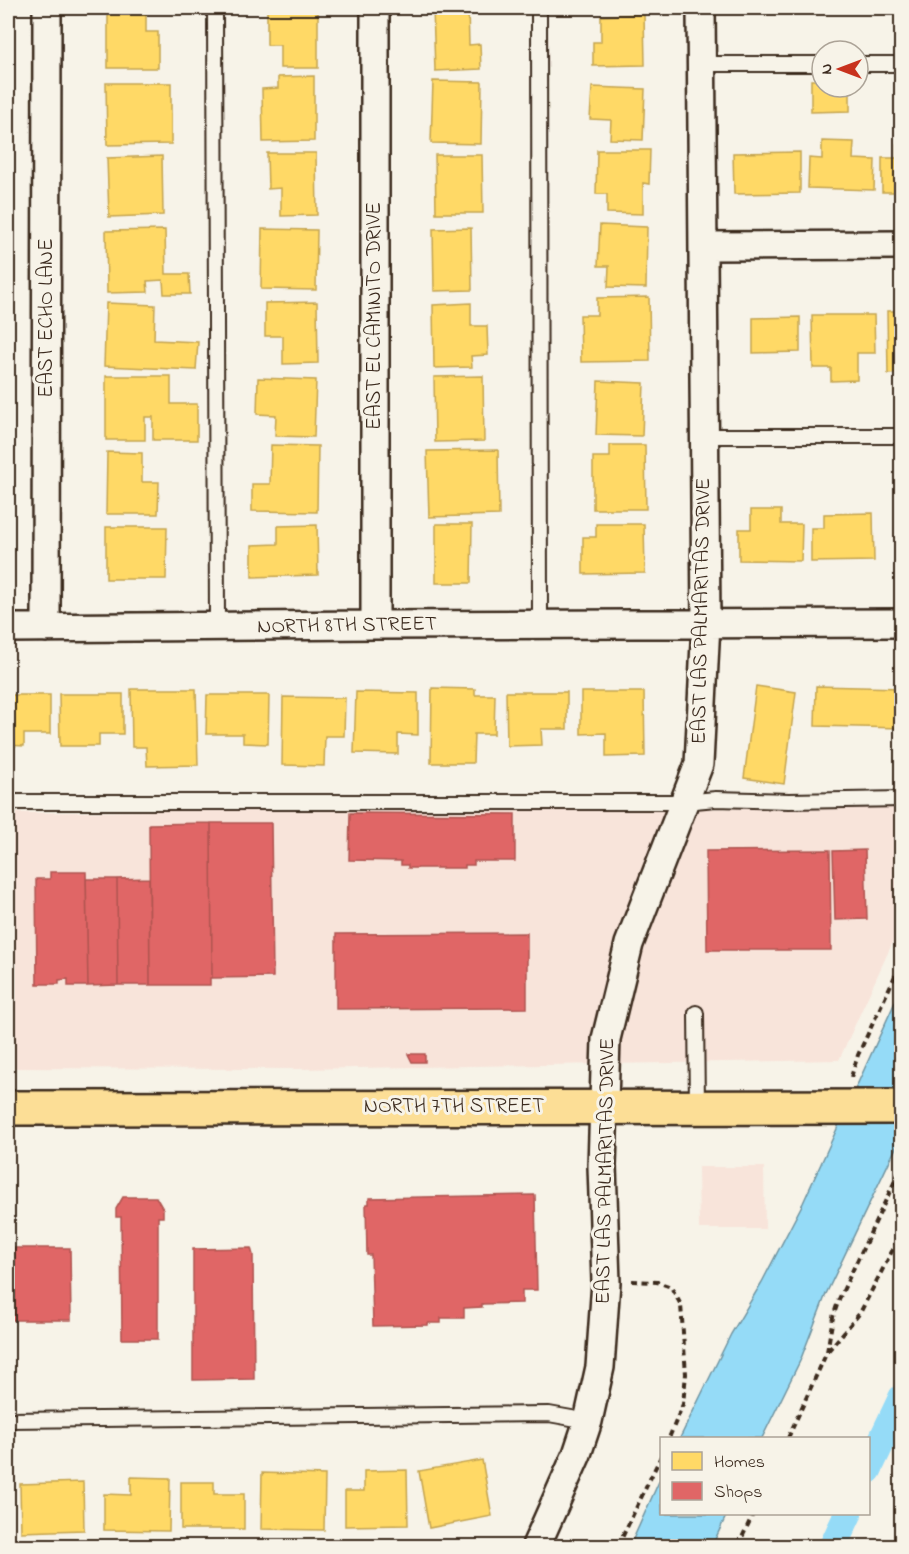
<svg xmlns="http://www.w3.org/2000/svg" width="909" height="1554" font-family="'Indie Flower',sans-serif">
  <rect width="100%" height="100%" fill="#f7f3e8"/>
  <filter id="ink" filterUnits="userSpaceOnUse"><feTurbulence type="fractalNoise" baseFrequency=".0167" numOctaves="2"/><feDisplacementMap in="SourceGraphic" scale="12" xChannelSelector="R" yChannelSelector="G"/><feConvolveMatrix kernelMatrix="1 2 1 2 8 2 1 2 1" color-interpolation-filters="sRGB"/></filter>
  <g filter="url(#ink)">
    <path fill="#f8e4da" d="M901,808V924L839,1060L299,1069L8,1068V813L294,809Z
      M698,1167H764L765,1229H699Z"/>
    <path fill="#95dbf7" stroke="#7194a0" stroke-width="1.5" d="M901,989V1137L826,1294L800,1361L762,1438H680L731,1334L762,1282L803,1203Z
      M661,1477L662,1514H727L712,1546H630Z"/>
    <path fill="#ffd966" stroke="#c4a450" stroke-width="1.5" d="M267,8H318V68H280V45H267Z
      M433,8H468L469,45L480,44L481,69L435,71Z
      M748,8H779L778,11L748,10Z
      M108,9H146V32H158V68H108Z
      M644,14L645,65L593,66V42H601V16Z
      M314,76V141L263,142L262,89L278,88V77Z
      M811,80H822V87H850V111L811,112Z
      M433,81L482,82L481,144L431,143Z
      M106,83H171V144L107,145Z
      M592,87L645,89L643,140L610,139L611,120L590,119Z
      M822,141L854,142L853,159L875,160L874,190L808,188L809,158L822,159Z
      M897,145H902V192H882V158H897Z
      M597,150H650L649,184L643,183V214L607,213V194H596Z
      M800,152V193L734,194L733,153Z
      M267,153H316L317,215L281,216V188L268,189Z
      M435,155H482L483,213H436Z
      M162,156L163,215L109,217L107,158Z
      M600,225L647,227L646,288L608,287L609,266H598Z
      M471,228L472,290L434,291L433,229Z
      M262,229L317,230L316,290L261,289Z
      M165,230L166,274H189L190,294H164L163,280L147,281L148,292L107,293L106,231Z
      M649,297L650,361L581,362L580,315H597V298Z
      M317,302L318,363L283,364V336H265V303Z
      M106,303L155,305L154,340L198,342L196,370L104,366Z
      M471,303V326H487L488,355L471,356L472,367L434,368L433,305Z
      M887,311H902V373L888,374Z
      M812,315H874L875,353H857V380L831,381V368H813Z
      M800,317V352L753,353V318Z
      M106,376H171V404H197V440H153V417H145V440H106Z
      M483,376L484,441L435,442L434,377Z
      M258,378L316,380L314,437L275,436L276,415L257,414Z
      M598,381L644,383L642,436L596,435Z
      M271,445L318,446L317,512L252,511V484H270Z
      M610,445H645L646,509H593V457H610Z
      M498,450L499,515L429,517L427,451Z
      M107,452L142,453V482H159L158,514H106Z
      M897,509H902V566H896Z
      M751,510H781V524H802L801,561L739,560V529H751Z
      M873,513L874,561L811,562V528H824V514Z
      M436,524H472L471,583H436Z
      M596,524H644L645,573L583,574V537H596Z
      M317,525L318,575L252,577V545L278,544V526Z
      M106,527H167L166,579H106Z
      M756,686L796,692L784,784L744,778Z
      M816,686L902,688V728L815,726Z
      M432,688L475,689V695H495L494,734H474L473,763H431Z
      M131,689H196L198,765L147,766L146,747H132Z
      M356,692L418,693V735L398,734V754L354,753Z
      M506,692H567V729H541L542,745L507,746Z
      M581,692H644L645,756L606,757V733L581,734Z
      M59,694H123V734H99V746H60Z
      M8,695H50V734H24V746L8,745Z
      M207,695H269L268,744L243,743V734H206Z
      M283,697L345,698L344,736H325L324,766L282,765Z
      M482,1460L492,1516L429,1528L419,1471Z
      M407,1470L408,1525L345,1526V1491H364V1471Z
      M262,1473L325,1475L324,1530L261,1529Z
      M131,1477L170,1478L169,1531L104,1530V1494L131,1495Z
      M83,1482L84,1530L21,1532L20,1484Z
      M181,1482H214V1494H244V1529H181Z"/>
    <path fill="#e06666" stroke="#ae5450" stroke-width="1.5" d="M350,813L515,814V861H474V865H465V868H408V865H401V861L349,860Z
      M211,823H271L273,977L212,978Z
      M211,823L212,978H210V985H150L149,824Z
      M830,850L831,950H707L706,851Z
      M865,850L867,919L835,920L833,851Z
      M50,872H86L88,986H68V979L59,980V984H37L36,879H50Z
      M149,878L150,985H118L117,879Z
      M86,879H117L118,985L88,986Z
      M527,933V1008L336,1009V934Z
      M408,1054H425V1062H412Z
      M535,1195L537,1290H522V1303L482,1304V1307L464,1308V1318H441V1323H428V1325L373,1326L371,1255H367L366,1204H369V1198Z
      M123,1197H156L163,1209V1217H158V1339H122L121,1217H116V1209Z
      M8,1248H70L71,1320H9L8,1368Z
      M251,1248L253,1255L254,1379L193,1380V1249Z"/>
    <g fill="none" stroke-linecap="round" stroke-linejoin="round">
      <path stroke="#95dbf7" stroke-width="28" d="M868,1470L902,1398
        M833,1546L848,1514"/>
      <defs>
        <path id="lane" d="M215,8L217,628
          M539,8L540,625
          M702,64H822
          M858,64H902
          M705,436H902
          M8,802C233,804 459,800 684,802L716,799L789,801L902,799
          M696,1013L697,1106
          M8,1420L549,1414L588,1421"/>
        <path id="street" d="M703,246L902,245
          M375,625V8
          M8,628L375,625L902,623
          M46,628L47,8
          M536,1546L577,1454L588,1421L600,1367L606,1282L602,1166L606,1039L629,944L699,764L706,623L701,8"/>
        <path id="primary" d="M8,1108L902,1107"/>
      </defs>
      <use href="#lane" stroke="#3b2a1e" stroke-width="18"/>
      <use href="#street" stroke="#3b2a1e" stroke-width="32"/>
      <use href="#primary" stroke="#3b2a1e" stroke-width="38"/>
      <path stroke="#3b2a1e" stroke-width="4" stroke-dasharray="6 4.5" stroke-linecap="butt" d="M851,1077L858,1055L902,961
        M632,1281L657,1282L671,1287L681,1305L686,1374L683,1404L669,1438
        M828,1351L860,1313L902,1232
        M788,1438L827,1352L833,1317L839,1299L902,1166
        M618,1546L662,1454
        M738,1546L753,1514
        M900,1546L902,1544"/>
      <use href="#lane" stroke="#f7f3e8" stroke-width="14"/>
      <use href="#street" stroke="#f7f3e8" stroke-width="27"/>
      <use href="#primary" stroke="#fcde96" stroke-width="33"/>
    </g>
  </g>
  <g text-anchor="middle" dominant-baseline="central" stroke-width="6" stroke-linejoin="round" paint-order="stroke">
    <g font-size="21" fill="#3b2a1e" stroke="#f7f3e8">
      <text transform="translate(375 316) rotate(-90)">EAST EL CAMINITO DRIVE</text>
      <text transform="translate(47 318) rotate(-90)">EAST ECHO LANE</text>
      <text transform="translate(702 611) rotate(-89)">EAST LAS PALMARITAS DRIVE</text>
      <text transform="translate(347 626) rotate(-1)">NORTH 8TH STREET</text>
      <text x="454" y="1107">NORTH 7TH STREET</text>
      <text transform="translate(606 1171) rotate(-89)">EAST LAS PALMARITAS DRIVE</text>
    </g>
  </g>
  <rect width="909" height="1554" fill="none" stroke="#f7f3e8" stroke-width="30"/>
  <rect x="15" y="15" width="879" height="1524" fill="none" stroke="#3b2a1e" stroke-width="2" filter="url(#ink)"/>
  <rect x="660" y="1437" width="210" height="78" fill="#f7f3e8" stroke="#aca397" stroke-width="1.5"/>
  <rect x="672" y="1452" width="30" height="18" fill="#ffd966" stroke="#aca397" stroke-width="1.5"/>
  <text x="714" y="1467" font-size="18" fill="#3b2a1e">Homes</text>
  <rect x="672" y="1482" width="30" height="18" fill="#e06666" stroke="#aca397" stroke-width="1.5"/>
  <text x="714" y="1497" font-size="18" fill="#3b2a1e">Shops</text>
  <g transform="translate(840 69) rotate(270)"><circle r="28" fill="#f7f3e8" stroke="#aca397" stroke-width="1.5"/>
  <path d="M0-4.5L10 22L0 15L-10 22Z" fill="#c8321e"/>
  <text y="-9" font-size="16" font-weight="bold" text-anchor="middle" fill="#3b2a1e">N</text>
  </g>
</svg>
